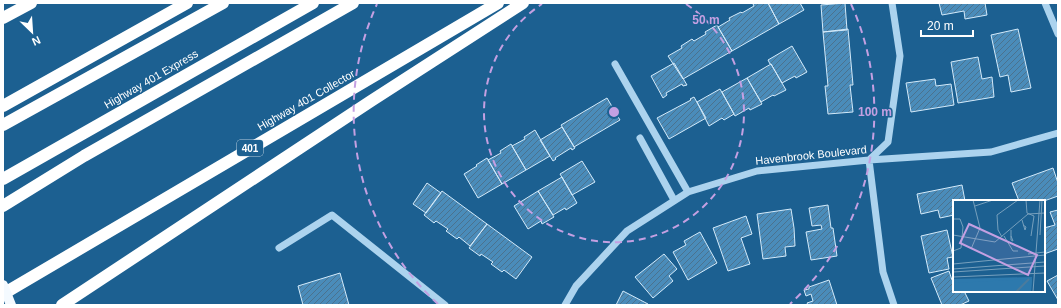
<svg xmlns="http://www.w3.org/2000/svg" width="1061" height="308" font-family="Arial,sans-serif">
  <defs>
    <pattern id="building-hatch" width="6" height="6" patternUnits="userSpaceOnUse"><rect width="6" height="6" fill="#4a8cba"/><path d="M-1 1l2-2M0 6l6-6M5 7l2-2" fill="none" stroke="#4b728e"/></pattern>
  </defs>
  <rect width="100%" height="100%" fill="#1c6091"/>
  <path fill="url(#building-hatch)" stroke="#d3eafa" d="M755,3H768L779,24L732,51L718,27L730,20L729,18L741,12L742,13L754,6L753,4Z
    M768,3H800L804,10L779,24Z
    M845,3L847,30L823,32L821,5Z
    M939,3H985L987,15L965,19L964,11L942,15Z
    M717,25L732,51L683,79L668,56L682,48L681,46L692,39L694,41L706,34L705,32Z
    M848,29L853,85H850L853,112L828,114L825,86H828L823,32Z
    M1018,29L1031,88L1011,92L1008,75L1000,77L991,35Z
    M792,46L807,72L796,78L795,76L782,83L771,64H770L768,60Z
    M978,57L982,79L992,77L994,97L958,103L951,62Z
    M674,63L687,85L683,86L682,84L666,93L667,95L663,98L651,76Z
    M771,64L786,90L774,96L773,95L761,102L747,78Z
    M747,78L762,104L750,110L749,108L735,116L722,92Z
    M935,79L936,86L951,84L954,105L911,112L906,83Z
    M720,89L734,114L724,120L722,118L709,126L697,102Z
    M694,97L706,118L669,139L657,118L691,100L690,99Z
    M607,98L620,120L574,147L561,125Z
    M562,127L575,148L572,150L571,148L555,158L556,159L553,161L540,140Z
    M535,130L550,156L526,170L512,146L525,139L524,137Z
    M511,144L526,170L502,184L488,160L501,153L500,151Z
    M487,158L502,184L478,198L464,174L477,166L476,165Z
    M582,161L595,182L572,195L560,174Z
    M1053,168L1058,183V196L1044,201H1019L1012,183Z
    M562,177L577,203L566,210L565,208L553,215L538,191Z
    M427,183L441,193L426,213L413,204Z
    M962,185L965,201H954V215L940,218L938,210L921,214L917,194Z
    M442,191L487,224L470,246L459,237L457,239L446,231L448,229L436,221L434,223L424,215Z
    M538,191L554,217L542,224L541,221L528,229L514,206Z
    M828,205L831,228H833L837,256L811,260L806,232L822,229L821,225L812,226L809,208Z
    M791,209L794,228L795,246L785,247L786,256L763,259L757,214Z
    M1058,210V249L1044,254V228L1055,225L1050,212Z
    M746,216L752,234L741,238L750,264L728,271L713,228Z
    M487,224L532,257L516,279L504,270L502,272L491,264L493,262L481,254L480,256L469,248Z
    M947,230L953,257L947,258L949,269L929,273L921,236Z
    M700,232L717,263L688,280L673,252L686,245L684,241Z
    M664,254L677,269L669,276L673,281L653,298L635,277Z
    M949,271L952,280L954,279V291H964L969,301L960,305H942L931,278Z
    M340,273L349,305H303L298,286Z
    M1058,275V300L1047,281Z
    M829,280L837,305H808L807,303L813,301L811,294L806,296L804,290L809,289V287Z
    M623,291L648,304L647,305H616Z"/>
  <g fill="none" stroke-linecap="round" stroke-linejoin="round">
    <path stroke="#acd3ee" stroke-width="7" d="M1045,3L1058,34
      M615,64L688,192
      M640,138L674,200
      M869,160L888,142L900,56L892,3
      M869,160L883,272L894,305
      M279,248L332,215L445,305
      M565,305L576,286L627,231L688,192L757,171L869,160L991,152L1058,133"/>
    <path stroke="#fff" stroke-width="12" d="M3,18L31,3
      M3,106L187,3
      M3,125L223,3
      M3,179L313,3
      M3,206L84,156L353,3
      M3,294L498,3
      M62,305L371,101L523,3"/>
    <path stroke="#f4faff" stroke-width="10" d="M3,285L11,305"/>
  </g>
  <g fill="none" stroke="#c4a0e2" stroke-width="2" stroke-dasharray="7 5">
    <path d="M686 4A130 130 0 1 1 542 4"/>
    <path d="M438 304A261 261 0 0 1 377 4M851 4A261 261 0 0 1 790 304"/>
  </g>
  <g text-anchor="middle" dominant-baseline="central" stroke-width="3" stroke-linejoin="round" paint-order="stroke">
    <rect fill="#1c6091" stroke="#bbcfde" stroke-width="1" x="237" y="140" width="26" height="16" rx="3"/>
    <g font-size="10" font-weight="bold" fill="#fff">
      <text x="250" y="148">401</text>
    </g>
    <g font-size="11" fill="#fff" stroke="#1c6091">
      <text transform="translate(151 79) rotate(-30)">Highway 401 Express</text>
      <text transform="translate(306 100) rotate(-30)">Highway 401 Collector</text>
      <text transform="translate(811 155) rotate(-6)">Havenbrook Boulevard</text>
    </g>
  </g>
  <g transform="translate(953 200)">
    <rect width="92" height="92" fill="#1c6091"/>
    <path d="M79,77L78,92L0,83V79Z" fill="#2d79ad"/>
    <path d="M79,79L78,92H0V83Z" fill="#2d79ad"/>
    <path fill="none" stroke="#4b7b9d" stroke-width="2" d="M63,92L76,79"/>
    <path fill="none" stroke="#77a0bd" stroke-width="1" d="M73,0L74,13L81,16L78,36M22,6L40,0M0,19H7L10,27L8,48L0,51M69,20L72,30L73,27L70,25M58,30V40L60,41L58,36M0,35L42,42L75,14L92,13M87,35L89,0M51,36L60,51H65M49,37L45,30L44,15L65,0M18,49L27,28L20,0M75,54L92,52M0,64L92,55M0,69L92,62M0,72L92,66M0,77L92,73M80,92L87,0"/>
    <path fill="#c4a0e2" fill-opacity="0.15" stroke="#c4a0e2" stroke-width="2" d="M16,24L84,55L75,75L7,43Z"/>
    <rect width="92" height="92" fill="none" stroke="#fff" stroke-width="2"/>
  </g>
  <circle cx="614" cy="112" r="6" fill="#c4a0e2" stroke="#1c6091" stroke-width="2"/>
  <g font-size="12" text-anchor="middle" font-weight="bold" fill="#c4a0e2" stroke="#1c6091" stroke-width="3" stroke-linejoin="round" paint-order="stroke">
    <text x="706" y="24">50 m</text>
    <text x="875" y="116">100 m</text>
  </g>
  <rect width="1061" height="308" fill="none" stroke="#ffffff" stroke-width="8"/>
  <g transform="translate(32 32) rotate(155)" stroke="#1c6091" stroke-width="3" paint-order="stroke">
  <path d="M0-3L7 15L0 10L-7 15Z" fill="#ffffff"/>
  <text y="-6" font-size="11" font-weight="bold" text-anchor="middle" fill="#ffffff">N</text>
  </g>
  <path d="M921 30v6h52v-6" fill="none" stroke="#ffffff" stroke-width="2"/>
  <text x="927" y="30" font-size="12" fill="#ffffff" stroke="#1c6091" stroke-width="3" paint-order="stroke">20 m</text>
</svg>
